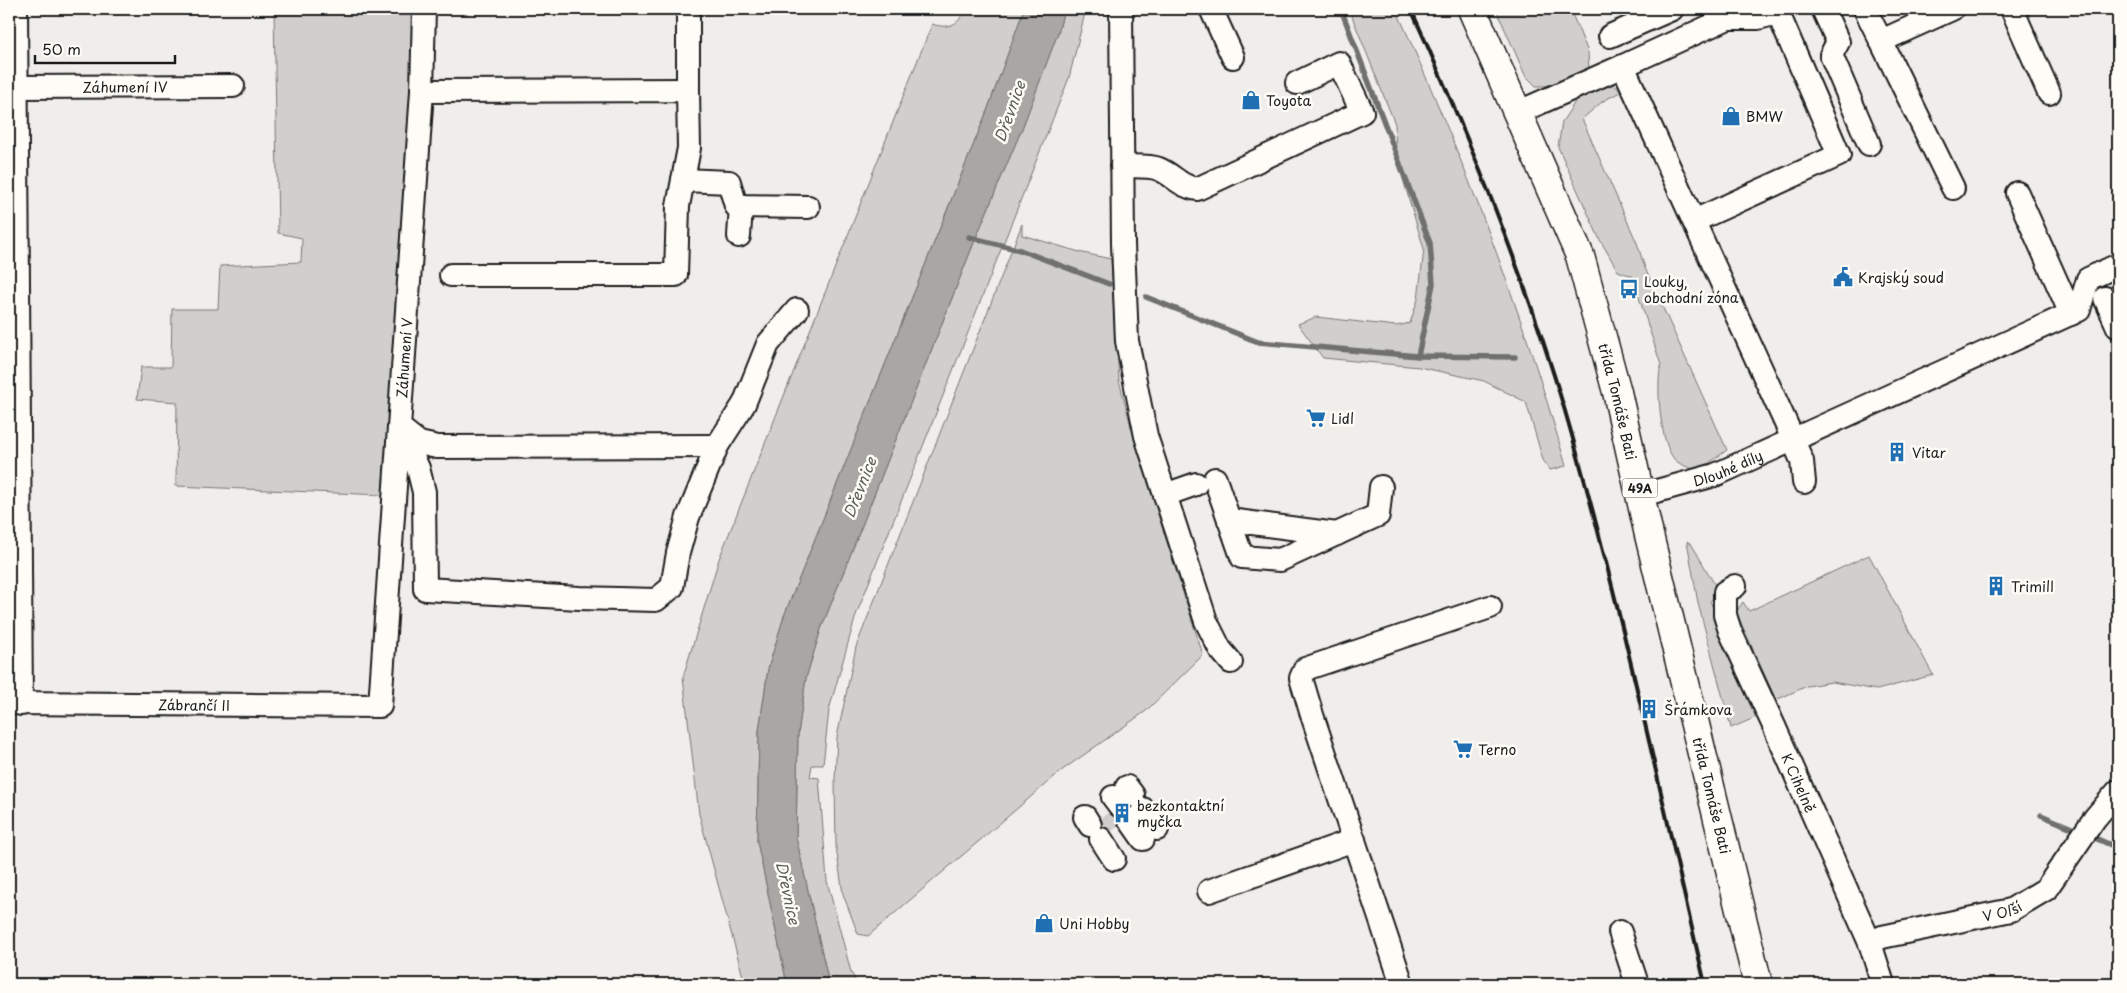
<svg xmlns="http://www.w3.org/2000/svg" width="2127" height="993" font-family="'Playpen Sans',sans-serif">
  <rect width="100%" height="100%" fill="#f0eeea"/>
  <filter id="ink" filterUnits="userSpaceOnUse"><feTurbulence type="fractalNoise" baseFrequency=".02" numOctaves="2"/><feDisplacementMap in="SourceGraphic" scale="10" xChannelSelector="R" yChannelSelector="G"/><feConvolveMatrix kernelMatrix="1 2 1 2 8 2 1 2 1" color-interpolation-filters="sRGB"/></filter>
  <g filter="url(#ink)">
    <path fill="#d0cfcc" stroke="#767674" d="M274,9H417L416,44L382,495L176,486L177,402L137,399L141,367H171L172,309H218L220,266L301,262L302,238L278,233Z
      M964,9H1024L987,111L784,616L768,669L759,731L757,841L787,984H745L699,814L683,677L719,559L932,24C947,29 960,26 964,9Z
      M1064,9H1086L1069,78L856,615L829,710L823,765H812L810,777L819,778L827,881L851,972L857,984H829L796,837L798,734L806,678L821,629L975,240L1023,126L1059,30Z
      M1349,9H1396C1463,158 1522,309 1566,466L1550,470L1543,460L1526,402L1484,381L1419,367L1323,358L1298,324L1316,317L1396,326L1410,323L1418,299L1424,249L1396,156L1395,124Z
      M1496,9H1570L1588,52L1589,70L1549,86H1536L1525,75Z
      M1608,81L1622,91L1603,101L1582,119L1637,243L1645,268L1727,450L1698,471C1689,467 1677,465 1672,456C1660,438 1656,385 1661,365L1632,276L1618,271L1599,238L1558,147L1562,122L1575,102L1590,87Z
      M1022,224V235L1083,253L1111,259L1119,380L1135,442L1203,655L1146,711L1061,771L868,936L858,934L843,894L836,847L835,779L837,737L856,647Z
      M1687,541L1692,545L1719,592L1710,601L1759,716L1731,728L1698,603Z
      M1869,555L1933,675L1877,690L1832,682L1807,686L1776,700L1736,612L1743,602L1749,611Z"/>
    <path fill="#a8a7a3" stroke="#706f6d" d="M1024,9H1064L1059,30L1023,126L975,240L821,629L806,678L798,734L796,837L829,984H787L757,841L759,731L768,669L784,616L987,111Z"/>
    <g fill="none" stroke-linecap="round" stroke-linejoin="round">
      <path stroke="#706f6d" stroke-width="5.5" d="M1341,9L1430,243L1433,284L1418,356
        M969,237L1020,250L1109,284
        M1146,297L1258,342L1418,356L1515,357
        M2041,815L2079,831
        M2088,835L2118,848"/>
      <path stroke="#d0cecb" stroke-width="22" stroke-dasharray="22 11" stroke-linecap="butt" d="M1102,817L1112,831"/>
      <defs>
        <g id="minor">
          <path d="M16,9L21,704"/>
          <path d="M688,9V90"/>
          <path d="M1121,9L1123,244L1127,341L1146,436L1206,621L1220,649L1231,662"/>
          <path d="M1211,9L1233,57"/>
          <path d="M1823,9L1838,42L1831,55L1869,144"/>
          <path d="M1865,9L1881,41L1952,9"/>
          <path d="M2012,9L2049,93"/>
          <path d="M1610,36L1672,9"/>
          <path d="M1881,41L1953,188"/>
          <path d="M1623,66L1728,18H1758L1778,13L1839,155L1694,221"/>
          <path id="s1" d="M17,87L233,86"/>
          <path d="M422,91L688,90L689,148L678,206L676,275H451"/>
          <path d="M1519,112L1623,66L1788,428L1802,461L1804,482"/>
          <path d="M1122,166C1133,167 1148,165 1159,169C1175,176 1179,186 1197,189L1362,112L1339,63L1297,83"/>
          <path d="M683,180L729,182L736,206L808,207"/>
          <path d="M2017,193L2071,314"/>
          <path d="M739,236L741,207"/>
          <path d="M2105,298L2118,327"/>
          <path d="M400,428L419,443L437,447L717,446"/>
          <path d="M400,429L418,468L424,492L425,589L579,598L656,600L672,587L678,553L688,517L717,446L744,404L768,344L797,310"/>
          <path d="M1215,479L1242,557L1280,560L1378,515L1381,487"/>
          <path d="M1165,495L1196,484"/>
          <path id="s2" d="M1642,495L1715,475L2079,310L2088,279L2118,265"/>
          <path d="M1229,520L1337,534"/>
          <path id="s3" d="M1735,586L1725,592V615L1730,631L1774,726L1870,943L1883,984"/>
          <path id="s4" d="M9,703L380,706L422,91L424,9"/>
          <path d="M1127,787L1133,795"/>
          <path d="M1113,797L1119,805"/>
          <path d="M1143,809L1157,829"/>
          <path d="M1085,817L1090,825"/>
          <path d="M1129,819L1143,839"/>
          <path d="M1101,839L1114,859"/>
          <path d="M1209,891L1354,840"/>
          <path d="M1620,932L1637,984"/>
          <path id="s5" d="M1870,943L1882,937L2011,910L2046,889L2095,818L2118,791"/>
          <path d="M1402,984L1312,715L1301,678L1305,669L1490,607"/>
        </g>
        <g id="major">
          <path id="s6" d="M1472,9L1580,256L1617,392L1649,535L1758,984"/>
        </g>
      </defs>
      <use href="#minor" stroke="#1c1c1c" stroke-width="26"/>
      <use href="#major" stroke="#1c1c1c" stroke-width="31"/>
      <use href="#minor" stroke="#fdfcf7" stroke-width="22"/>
      <use href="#major" stroke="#fdfcf7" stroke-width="28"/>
      <path stroke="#1c1c1c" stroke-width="4" d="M1411,9C1470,140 1524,273 1565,411C1620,600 1660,793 1705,984"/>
    </g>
  </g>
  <defs>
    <symbol id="shop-bare" viewBox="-9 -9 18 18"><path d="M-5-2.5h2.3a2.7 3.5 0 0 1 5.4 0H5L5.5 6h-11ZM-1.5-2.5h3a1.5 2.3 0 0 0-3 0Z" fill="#1f6fb2" stroke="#fdfcf7" stroke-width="2.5" paint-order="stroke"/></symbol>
    <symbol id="civic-bare" viewBox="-9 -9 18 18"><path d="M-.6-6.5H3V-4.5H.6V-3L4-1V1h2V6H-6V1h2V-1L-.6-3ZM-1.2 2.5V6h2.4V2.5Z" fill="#1f6fb2" stroke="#fdfcf7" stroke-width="2.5" paint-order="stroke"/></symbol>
    <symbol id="bus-bare" viewBox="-9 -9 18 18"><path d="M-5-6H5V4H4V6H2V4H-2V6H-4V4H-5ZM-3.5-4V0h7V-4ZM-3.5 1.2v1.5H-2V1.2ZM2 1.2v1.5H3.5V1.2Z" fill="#1f6fb2" stroke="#fdfcf7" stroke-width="2.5" paint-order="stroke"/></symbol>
    <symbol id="supermarket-bare" viewBox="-9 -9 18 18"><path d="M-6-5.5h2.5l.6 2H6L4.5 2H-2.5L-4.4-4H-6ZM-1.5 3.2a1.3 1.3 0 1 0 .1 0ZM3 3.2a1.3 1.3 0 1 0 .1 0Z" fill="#1f6fb2" stroke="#fdfcf7" stroke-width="2.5" paint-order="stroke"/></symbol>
    <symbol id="building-bare" viewBox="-9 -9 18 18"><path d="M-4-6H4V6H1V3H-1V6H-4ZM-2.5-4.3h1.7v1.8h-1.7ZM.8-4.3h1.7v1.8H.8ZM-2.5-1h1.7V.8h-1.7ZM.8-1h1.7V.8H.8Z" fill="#1f6fb2" stroke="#fdfcf7" stroke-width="2.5" paint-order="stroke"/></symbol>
  </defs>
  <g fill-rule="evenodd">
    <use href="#shop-bare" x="1237" y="86" width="28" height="28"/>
    <use href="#shop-bare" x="1717" y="102" width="28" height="28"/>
    <use href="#civic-bare" x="1829" y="263" width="28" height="28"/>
    <use href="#bus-bare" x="1615" y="275" width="28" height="28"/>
    <use href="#supermarket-bare" x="1302" y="404" width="28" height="28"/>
    <use href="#building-bare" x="1883" y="438" width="28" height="28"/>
    <use href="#building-bare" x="1982" y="572" width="28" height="28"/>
    <use href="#building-bare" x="1635" y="695" width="28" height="28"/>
    <use href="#supermarket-bare" x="1449" y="735" width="28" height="28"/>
    <use href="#building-bare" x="1108" y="799" width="28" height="28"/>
    <use href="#shop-bare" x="1030" y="909" width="28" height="28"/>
  </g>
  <g text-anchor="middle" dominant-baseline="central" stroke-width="5" stroke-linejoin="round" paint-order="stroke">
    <rect fill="#fdfcf7" stroke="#605f5e" stroke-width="1" x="1622.5" y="478.5" width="35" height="19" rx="4"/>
    <g font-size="12" font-weight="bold" fill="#1c1c1c">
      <text x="1640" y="488">49A</text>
    </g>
    <g font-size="14" fill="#1c1c1c" stroke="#fdfcf7">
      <text stroke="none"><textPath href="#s1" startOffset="108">Záhumení IV</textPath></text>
      <text stroke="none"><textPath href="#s4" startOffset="720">Záhumení V</textPath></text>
      <text stroke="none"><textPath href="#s6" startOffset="420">třída Tomáše Bati</textPath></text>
      <text stroke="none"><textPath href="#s2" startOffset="90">Dlouhé díly</textPath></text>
      <text stroke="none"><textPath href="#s4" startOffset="185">Zábrančí II</textPath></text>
      <text stroke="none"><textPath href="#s3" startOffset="218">K Cihelně</textPath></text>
      <text stroke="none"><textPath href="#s6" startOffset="825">třída Tomáše Bati</textPath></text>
      <text stroke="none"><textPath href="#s5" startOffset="136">V Olší</textPath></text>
    </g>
    <g font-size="14" fill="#1c1c1c" stroke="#fdfcf7" text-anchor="start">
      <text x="1266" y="100">Toyota</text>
      <text x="1746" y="116">BMW</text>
      <text x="1858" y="277">Krajský soud</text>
      <text x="1644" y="281">Louky,<tspan x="1644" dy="16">obchodní zóna</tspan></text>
      <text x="1331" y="418">Lidl</text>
      <text x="1912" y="452">Vitar</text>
      <text x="2011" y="586">Trimill</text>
      <text x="1664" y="709">Šrámkova</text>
      <text x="1478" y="749">Terno</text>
      <text x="1137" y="805">bezkontaktní<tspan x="1137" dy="16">myčka</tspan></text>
      <text x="1059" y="923">Uni Hobby</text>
    </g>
    <g font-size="15" font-style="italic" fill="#5b5b59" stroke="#fdfcf7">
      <text transform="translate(1009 111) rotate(-70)">Dřevnice</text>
      <text transform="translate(859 487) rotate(-68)">Dřevnice</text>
      <text transform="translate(789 893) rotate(78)">Dřevnice</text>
    </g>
  </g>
  <rect width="2127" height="993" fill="none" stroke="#fdfcf7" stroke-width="30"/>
  <rect x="15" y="15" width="2097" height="963" fill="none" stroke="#1c1c1c" stroke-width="2" filter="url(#ink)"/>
  <path d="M35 55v8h140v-8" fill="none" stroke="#1c1c1c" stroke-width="2.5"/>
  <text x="42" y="55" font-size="15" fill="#1c1c1c" stroke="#fdfcf7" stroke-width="4" paint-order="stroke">50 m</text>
</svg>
